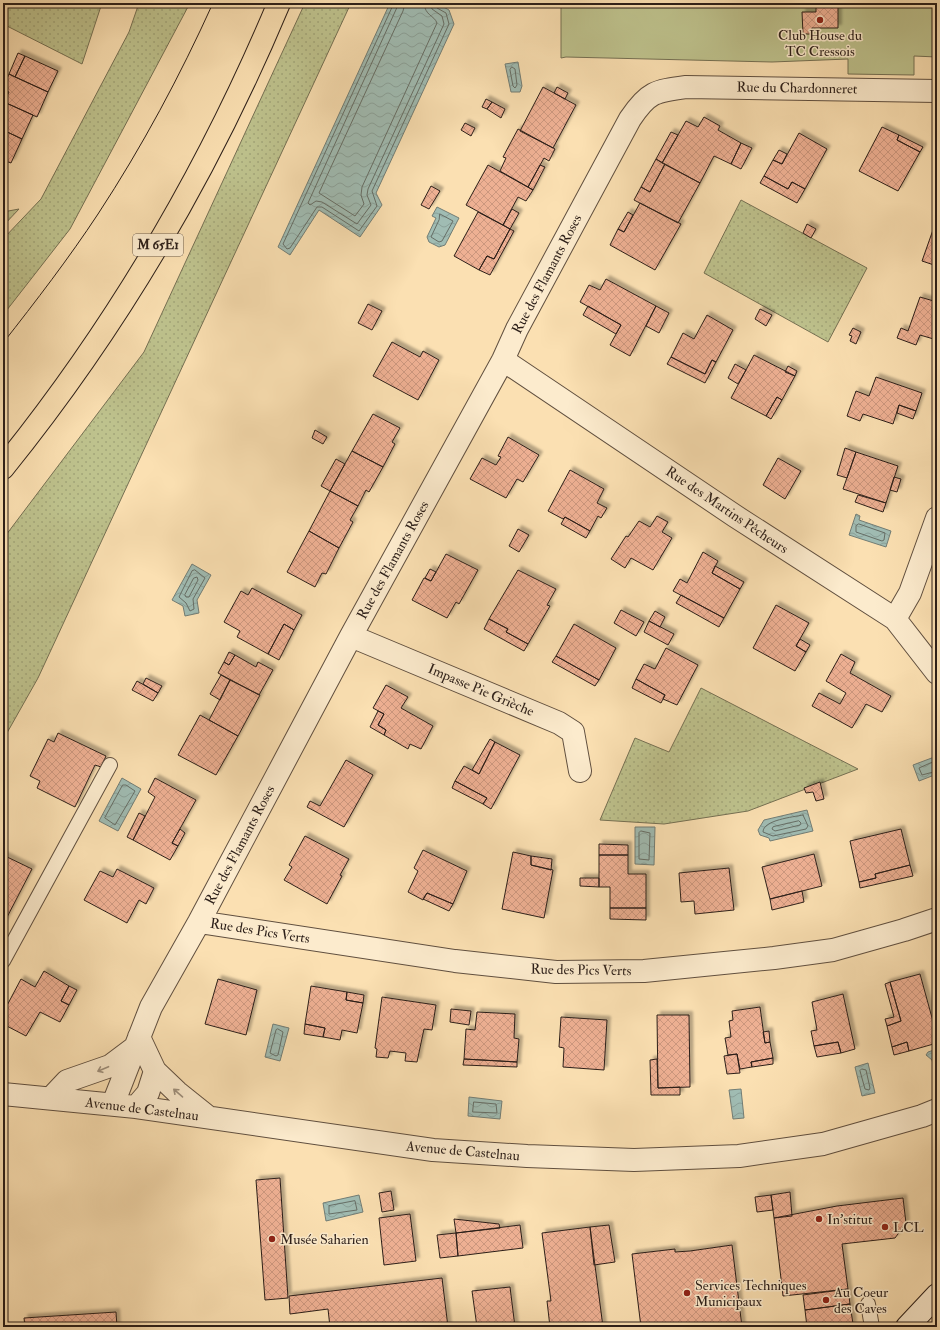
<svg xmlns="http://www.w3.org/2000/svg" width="940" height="1330" font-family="'IM FELL Double Pica',serif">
  <defs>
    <pattern id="grass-dots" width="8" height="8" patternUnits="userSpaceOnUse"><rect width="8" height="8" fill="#bec28d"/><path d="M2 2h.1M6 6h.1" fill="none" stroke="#a3a679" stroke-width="1.8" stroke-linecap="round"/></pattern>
    <pattern id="water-waves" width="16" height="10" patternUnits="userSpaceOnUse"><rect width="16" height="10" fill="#a0bcb3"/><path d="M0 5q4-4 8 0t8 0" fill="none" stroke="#8aa199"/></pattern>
    <pattern id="building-cross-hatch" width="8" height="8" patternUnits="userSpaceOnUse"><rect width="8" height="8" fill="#eeb093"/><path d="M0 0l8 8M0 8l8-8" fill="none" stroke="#cc977e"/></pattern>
    <filter id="shadow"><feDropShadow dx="3.5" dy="-3.5" stdDeviation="1" flood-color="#0004"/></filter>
  </defs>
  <rect width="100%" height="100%" fill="#fbe0b2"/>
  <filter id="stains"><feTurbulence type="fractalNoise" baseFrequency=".005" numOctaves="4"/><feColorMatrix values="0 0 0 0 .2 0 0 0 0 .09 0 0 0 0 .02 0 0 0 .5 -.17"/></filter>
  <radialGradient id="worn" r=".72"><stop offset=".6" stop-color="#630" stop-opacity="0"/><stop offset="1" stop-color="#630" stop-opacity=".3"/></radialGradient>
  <path fill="url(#grass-dots)" stroke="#757053" d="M3,3H102L82,64L3,24Z
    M139,3H190L70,229L3,315V239L41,199L129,32Z
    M305,3H351L38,678L3,740V539L144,352Z
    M741,200L867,268L828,342L704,273Z
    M19,209L3,226V212Z
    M701,688L858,769L748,811L664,824L600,820L635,738L669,752Z"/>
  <path fill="#bec28d" stroke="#757053" d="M561,3H937V57L914,56V75L848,74V59L772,62L566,57L561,58Z"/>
  <path fill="url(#water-waves)" stroke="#727d75" d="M390,3H436L449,10L454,24L376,193L382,205L360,237L319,210L290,255L278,247Z
    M518,62L522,86L520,92H511L505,64Z
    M437,207L459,218L445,245L439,247L429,242L427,237L436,218L432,216Z
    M856,514L860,516L859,520L891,531L886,547L849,535Z
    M192,564L211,575L197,600L199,613L185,616L183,606L172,600Z
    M937,756V774L919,781L913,765Z
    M122,778L141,789L118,831L99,821Z
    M807,810L813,831L770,841L769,838L760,835L758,830L764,820Z
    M635,827H655L654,865L635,864Z
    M273,1024L289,1028L280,1061L265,1057Z
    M937,1049V1081L932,1060L926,1055L928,1052Z
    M868,1063L875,1093L862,1096L855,1067Z
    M741,1089L744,1118L733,1119L729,1090Z
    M469,1097L502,1101L500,1119L468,1116Z
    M359,1195L363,1212L326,1221L323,1203Z"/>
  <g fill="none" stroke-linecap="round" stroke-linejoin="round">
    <path stroke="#666e66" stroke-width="1" d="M394,3L283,244L287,249L290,248L317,207H322L359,231L377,206L372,191L449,24L446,13L437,8L435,3
      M399,3L308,203L310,205L316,201L322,202L357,224L371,205L367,195L368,189L444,24L442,16L432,9L430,3
      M405,3L403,11L319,193L355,216L364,204L361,195L362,187L437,23C434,15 425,16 424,3
      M512,67L515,69L517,85L515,88L513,86L510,70Z
      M440,214L453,221L442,241L439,242L431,237L439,220Z
      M859,524L885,533L884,540L882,541L856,532V526Z
      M195,570L205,578L193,599L194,609L190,611L186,603L179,597L192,571Z
      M194,578L197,577L198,580L189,597H186L185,595Z
      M937,760L919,768L922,775L937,771
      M123,785H126L135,791L115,825L105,818Z
      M803,815L808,826L806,829L773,836L763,832C763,820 793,817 803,815Z
      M799,821L801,823L800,825L775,831L772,829L773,827Z
      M641,831L650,833L649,860L639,859V833Z
      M278,1029L283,1032L278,1055L276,1056L270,1053L276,1030Z
      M862,1069L866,1070L870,1088L869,1090L865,1089L860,1071Z
      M474,1102L496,1104L497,1113L473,1112Z
      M355,1201L357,1210L329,1214V1206Z"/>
  </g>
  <path fill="url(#building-cross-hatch)" stroke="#2c1f19" filter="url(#shadow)" d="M816,3H838V28H812V34H803L802,12H816Z
    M18,53L25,56L15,77L9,74Z
    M25,56L58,71L48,92L15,77Z
    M9,74L48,92L37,117L4,102L9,92L3,90V88Z
    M543,87L576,105L553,148L520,131Z
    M557,87L568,93L565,99L554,93Z
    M486,99L492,102L487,109L482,107Z
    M4,102L33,115L22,139L3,130Z
    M492,102L505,109L501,118L487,109Z
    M704,117L720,126L718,130L741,143L731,164L714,156L700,183L662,163L686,121L698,127Z
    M465,123L475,128L471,136L461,130Z
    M882,127L899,135L897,140L920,152L898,191L859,171Z
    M518,129L555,149L549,161L544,158L528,187L500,171L506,158L503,157Z
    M3,130L22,139L11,163L3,160Z
    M671,132L678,135L662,163L656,159Z
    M799,133L827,149L805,189L792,182L788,189L764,176L773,160L782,164Z
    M899,135L923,147L920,152L897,140Z
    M741,143L752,148L741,169L731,164Z
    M779,150L787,154L782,164L773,160Z
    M656,159L665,164L650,192L641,187Z
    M665,164L700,183L678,223L634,200L641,187L650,192Z
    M488,165L533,190L526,201L518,197L503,225L466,205Z
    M540,165L545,167L533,190L528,187Z
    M764,176L788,189L792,182L805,189L797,203L760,183Z
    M431,186L440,191L429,209L421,205Z
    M640,203L681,224L655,270L610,245L618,229L624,232Z
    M512,209L519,213L510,229L503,225Z
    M478,212L510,229L494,259L487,256L479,270L454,256Z
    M628,212L633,215L624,232L618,229Z
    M807,224L816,229L811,238L803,233Z
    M934,227L937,228V266L922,261Z
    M510,229L514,231L490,275L479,270L487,256L494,259Z
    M606,279L656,306L630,356L610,345L621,325L580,302L589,285L600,290Z
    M920,297L937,302V340L920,335L916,345L897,338L901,328L908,331Z
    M368,304L382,311L372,330L358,323Z
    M588,306L621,325L616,334L583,315Z
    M656,306L669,313L659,333L646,326Z
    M760,309L772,315L766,326L755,319Z
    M707,315L733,330L716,362L712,360L705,374L671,357L683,333L694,339Z
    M853,328L861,332L856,344L850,341L852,336L849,335Z
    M392,342L420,357L423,351L439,360L418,400L373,376Z
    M754,355L795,376L782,400L777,397L766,416L731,398Z
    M671,357L705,374L712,360L716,362L705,383L667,364Z
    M735,364L746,370L738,384L728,378Z
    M788,366L797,371L795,376L785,372Z
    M876,377L922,393L916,411L899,405L893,424L863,414L860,421L847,416L856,391L869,396Z
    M777,397L782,400L771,419L766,416Z
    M899,405L916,411L913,419L897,413Z
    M373,414L400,428L392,442L395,444L383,467L352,451Z
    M315,430L327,437L323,444L312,438Z
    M508,437L539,455L523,482L517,479L506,498L470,479L482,458L496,465L501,457L498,456Z
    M845,448L856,452L847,478L837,475Z
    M352,451L383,467L369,492L366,490L358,506L330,491Z
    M856,452L898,466L886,503L843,489Z
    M778,458L801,471L785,499L763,485Z
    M336,459L345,464L330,491L321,486Z
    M570,470L604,489L597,503L607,508L601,518L598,516L590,531L565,517L563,519L548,511Z
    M894,477L901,479L897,492L890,490Z
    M330,491L358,506L350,520L353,522L339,548L309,531Z
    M858,495L886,503L883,512L855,502Z
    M657,516L668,522L662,532L672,538L653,570L631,558L625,568L611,559L626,536L628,537L639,521L650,527Z
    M565,517L590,531L586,538L561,524Z
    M518,529L529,535L519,552L509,546Z
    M309,531L339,548L326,574L322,573L315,587L287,572Z
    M703,552L718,561L712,573L740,589L724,618L673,591L680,579L687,583Z
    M446,554L478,570L459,604L456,602L447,618L412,600L424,578L431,581Z
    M715,566L744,582L740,589L712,573Z
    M430,569L436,572L431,581L425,578Z
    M518,570L556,589L547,605L550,606L528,644L506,632L508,629L489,619Z
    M252,588L302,615L294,630L284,624L268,654L237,637L240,631L224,622L241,591L248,595Z
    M681,595L724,618L719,627L676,603Z
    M776,605L809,623L796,646L806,652L795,671L753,648Z
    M621,610L644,622L636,636L614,623Z
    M655,611L665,617L660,627L649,621Z
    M489,619L508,629L506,632L528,644L524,651L484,629Z
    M649,621L674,634L668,645L644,632Z
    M284,624L294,630L279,660L268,654Z
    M574,624L616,648L599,680L556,656Z
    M800,639L810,645L806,652L796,646Z
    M666,648L698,665L677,705L663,699L665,695L636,679L644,664L655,669Z
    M229,652L235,655L229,665L224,662Z
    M841,654L855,662L850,673L891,696L882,712L866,704L852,728L812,706L819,693L840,704L846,693L826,681Z
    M235,655L256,667L258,662L273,670L259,695L218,673L224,662L229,665Z
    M556,656L599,680L595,686L552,662Z
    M221,675L230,680L220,700L210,694Z
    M146,678L162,686L158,693L143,684Z
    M636,679L665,695L661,703L632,688Z
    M230,680L260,695L238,736L209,720Z
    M137,681L158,693L153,701L132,690Z
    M386,685L408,697L401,708L433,726L421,749L410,744L408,749L384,735L386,730L378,725L384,714L373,708Z
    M378,711L384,714L378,725L386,730L384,735L370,727Z
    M200,715L238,736L216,775L178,755Z
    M58,733L106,756L101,767L95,765L75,807L37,788L40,781L30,776L48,739L54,742Z
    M490,739L495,742L479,774L472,770Z
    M495,742L520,755L491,809L483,804L487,798L455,781L464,766L479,774Z
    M346,760L373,775L344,827L307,807L310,801L320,806Z
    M155,778L196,800L172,843L178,846L170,860L133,840L155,797L148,792Z
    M455,781L487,798L483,804L452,788Z
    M820,782L824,799L816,801L813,792L806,793L804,788Z
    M139,813L145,816L133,840L127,837Z
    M180,829L185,833L178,846L172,843Z
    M901,829L910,865L875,874L876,878L859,882L850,841Z
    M305,836L349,859L340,875L342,876L327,904L284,880L292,867L289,865Z
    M599,844L628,845V855H599Z
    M423,850L467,871L453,904L427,893L423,900L408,892L418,871L414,868Z
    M513,852L531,856V865L553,870L544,918L502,909Z
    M814,854L822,886L770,899L762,867Z
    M3,855L32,869L4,923L3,922Z
    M599,855H628V874H646V908H610V887H599Z
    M531,856L552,859L551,870L531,865Z
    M910,865L913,876L860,888L859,882L876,878L875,874Z
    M729,868L734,910L695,914L694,901L681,902L679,873Z
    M117,869L154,888L146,904L139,900L127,923L84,900L100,871L113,877Z
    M580,878H599V887L580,886Z
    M802,891L804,902L772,910L770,899Z
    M427,893L453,904L449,911L423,899Z
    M610,908H646V920L610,919Z
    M44,971L69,986L61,1001L69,1005L60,1022L40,1012L26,1036L3,1024V1013L21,979L35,987Z
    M920,974L937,1036V1043L909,1051L907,1042L892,1047L887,1026L901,1021L890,982Z
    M218,979L257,990L246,1035L205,1024Z
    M890,982L901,1021L887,1026L885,1019L894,1017L885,984Z
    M69,986L77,990L69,1005L61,1001Z
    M311,986L347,992L346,1000L363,1003L357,1033L342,1030L340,1040L323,1037L325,1028L305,1024Z
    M347,992L364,995L363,1003L346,1000Z
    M843,994L855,1049L841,1053L838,1042L814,1046L811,1031L817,1030L812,1002Z
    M382,997L436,1005L432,1030L424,1029L417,1062L405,1061L406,1053L390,1051L388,1058L376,1057L377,1049L375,1048Z
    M760,1007L765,1043L770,1042L773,1058L751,1062L752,1067L740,1069L737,1054L728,1055L725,1038L731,1037L729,1021L733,1020L732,1011Z
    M451,1009L471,1011L469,1025L450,1022Z
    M477,1012L515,1014L514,1038L519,1039L517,1062L464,1059L466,1029L475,1030Z
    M657,1015H689L690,1087L658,1088Z
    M561,1017L607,1020L604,1070L563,1067L564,1048L559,1047Z
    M305,1024L325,1028L323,1037L304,1034Z
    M769,1031L770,1042L765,1043L763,1032Z
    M838,1042L841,1053L817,1057L814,1046Z
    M907,1042L909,1051L894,1055L892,1047Z
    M737,1054L740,1073L727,1074L724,1056Z
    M773,1058V1064L752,1067L751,1062Z
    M464,1059L517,1062V1067L463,1065Z
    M657,1059L658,1088L680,1087V1095H651L650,1060Z
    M280,1178L288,1298L265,1300L256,1180Z
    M391,1191L394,1210L382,1212L379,1193Z
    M790,1192L792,1216L774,1218L771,1195Z
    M771,1195L773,1210L757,1212L755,1197Z
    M903,1198L906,1223L895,1238L842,1244L848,1289L783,1296L774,1218L837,1206Z
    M410,1214L416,1261L384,1265L379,1218Z
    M454,1219L499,1224L500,1228L456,1233Z
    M520,1225L523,1248L458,1256L456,1233Z
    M609,1225L615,1262L594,1265L590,1227Z
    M590,1227L603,1327H550L547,1301H551L542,1233Z
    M456,1233L458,1256L440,1258L437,1235Z
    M732,1245L742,1327H641L632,1254L675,1249V1252L690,1251Z
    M442,1278L448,1327H330L328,1309L290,1314L289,1296Z
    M510,1287L515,1327H477L472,1291Z
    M848,1289L850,1304L805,1310L803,1295Z
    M850,1304L853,1324L828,1327H807L805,1310Z
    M116,1312L117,1327H25L24,1318Z
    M853,1324L850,1327H828Z"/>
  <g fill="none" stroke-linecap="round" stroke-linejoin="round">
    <defs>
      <path id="lane" d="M3,961L110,765
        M868,1304L872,1327"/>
      <path id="street" d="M503,360L735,516L895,619L937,673
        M895,619L910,593L937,518
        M351,636L559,723L573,732L580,771
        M199,922L455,961L556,972L644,971L774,958L833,950L904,930L937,919
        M139,1037L155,1071L177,1092L207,1116
        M3,1094L136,1107L433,1150L527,1156L634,1160L739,1156L823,1144L922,1116L937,1110
        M51,1098L67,1081L110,1066L134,1048
        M113,1104L151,1007L199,922L351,636L503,360L517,329L630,119C648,92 655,91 686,87L937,91
        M136,1107L148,1093L155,1071"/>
      <path id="secondary" d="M907,1327L937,1295"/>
      <path id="primary" d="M3,468C117,327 209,170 279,3"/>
    </defs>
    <use href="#lane" stroke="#604f3f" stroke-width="16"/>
    <use href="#street" stroke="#604f3f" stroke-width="24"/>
    <use href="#secondary" stroke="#2c1f19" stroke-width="24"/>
    <use href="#primary" stroke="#2c1f19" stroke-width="24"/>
    <use href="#lane" stroke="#fcebcd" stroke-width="14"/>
    <use href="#street" stroke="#fcebcd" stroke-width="22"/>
    <use href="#secondary" stroke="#fcebcd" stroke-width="22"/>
    <use href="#primary" stroke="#fbe0b2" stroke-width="22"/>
    <path stroke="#2c1f19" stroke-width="1" d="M3,343C36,301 69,258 98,214C142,147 180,76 213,3"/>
  </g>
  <defs><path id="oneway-shaft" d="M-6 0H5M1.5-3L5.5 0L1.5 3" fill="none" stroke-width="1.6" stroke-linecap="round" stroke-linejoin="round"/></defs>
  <g stroke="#9e8f7c">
    <use href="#oneway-shaft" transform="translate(103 1069) rotate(157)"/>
    <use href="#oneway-shaft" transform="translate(178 1093) rotate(-139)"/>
  </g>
  <g fill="#8f2418" stroke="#fcebcd" stroke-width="1.5">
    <circle cx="820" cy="20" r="4"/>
    <circle cx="819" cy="1219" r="4"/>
    <circle cx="885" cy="1227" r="4"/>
    <circle cx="272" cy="1239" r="4"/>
    <circle cx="687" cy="1293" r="4"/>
    <circle cx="826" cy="1300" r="4"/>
  </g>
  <g text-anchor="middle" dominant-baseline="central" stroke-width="3" stroke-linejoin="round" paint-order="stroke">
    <rect fill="#fcebcd" stroke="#6a5c4f" stroke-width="1" x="133" y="234" width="50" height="22" rx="3"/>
    <g font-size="13" font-weight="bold" fill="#2c1f19">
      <text x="158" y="245">M 65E1</text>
    </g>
    <g font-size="14" fill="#2c1f19" stroke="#fcebcd" text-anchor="start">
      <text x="820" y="35" text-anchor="middle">Club House du<tspan x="820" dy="16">TC Cressois</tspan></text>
      <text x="827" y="1219">In'stitut</text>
      <text x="893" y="1227">LCL</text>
      <text x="280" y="1239">Musée Saharien</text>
      <text x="695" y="1285">Services Techniques<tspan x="695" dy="16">Municipaux</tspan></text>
      <text x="834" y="1292">Au Coeur<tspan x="834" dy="16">des Caves</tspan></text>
    </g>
    <g font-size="14" fill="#2c1f19" stroke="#fcebcd">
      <text transform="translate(797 88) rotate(1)">Rue du Chardonneret</text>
      <text transform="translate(547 274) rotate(-62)">Rue des Flamants Roses</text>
      <text transform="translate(727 510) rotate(34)">Rue des Martins Pêcheurs</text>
      <text transform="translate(393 560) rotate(-61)">Rue des Flamants Roses</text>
      <text transform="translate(481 690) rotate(23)">Impasse Pie Grièche</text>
      <text transform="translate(240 845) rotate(-62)">Rue des Flamants Roses</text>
      <text transform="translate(260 931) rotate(9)">Rue des Pics Verts</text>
      <text transform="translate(581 970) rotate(1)">Rue des Pics Verts</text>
      <text transform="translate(142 1109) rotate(7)">Avenue de Castelnau</text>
      <text transform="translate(463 1151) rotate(5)">Avenue de Castelnau</text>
    </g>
  </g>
  <rect width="940" height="1330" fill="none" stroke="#fbe0b2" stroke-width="16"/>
  <rect x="4" y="4" width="932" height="1322" fill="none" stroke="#2c1f19" stroke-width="2"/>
  <rect x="8" y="8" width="924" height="1314" fill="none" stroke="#2c1f19"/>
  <rect width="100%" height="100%" filter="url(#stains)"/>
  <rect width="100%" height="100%" fill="url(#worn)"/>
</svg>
